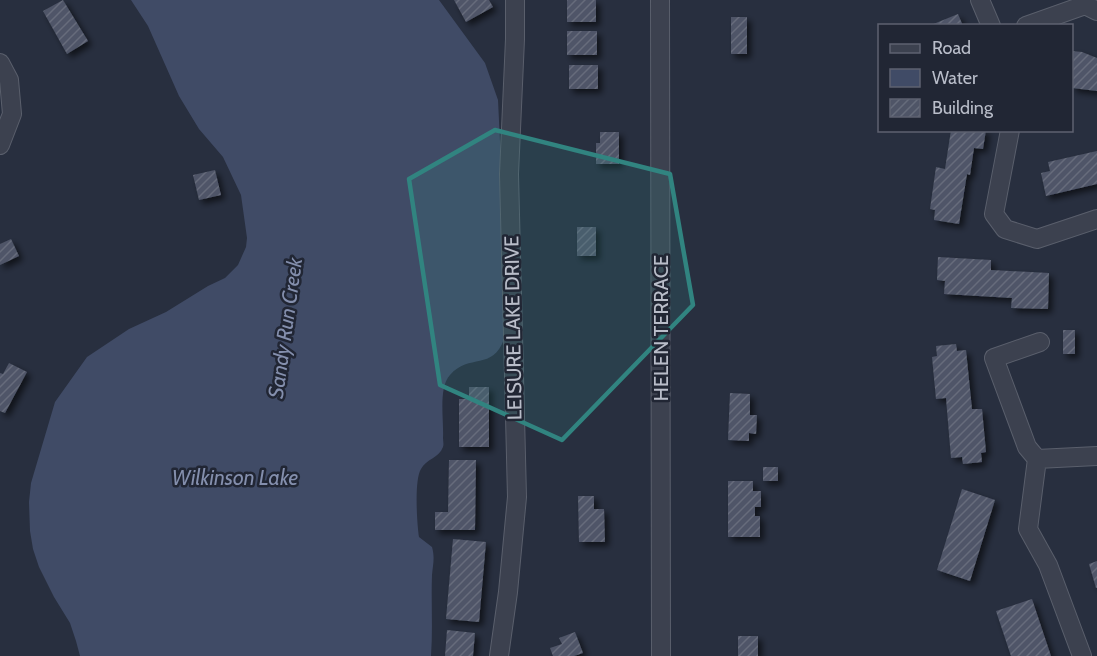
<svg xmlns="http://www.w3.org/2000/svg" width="1097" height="656" font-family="Cabin,sans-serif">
  <defs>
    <pattern id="building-hatch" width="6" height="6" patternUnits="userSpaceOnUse" patternTransform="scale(1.5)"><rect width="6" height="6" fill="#4f5567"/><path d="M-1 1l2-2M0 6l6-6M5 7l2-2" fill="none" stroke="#666c7b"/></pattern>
    <filter id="shadow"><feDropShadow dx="4" dy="4" stdDeviation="3" flood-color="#0009"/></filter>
  </defs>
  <rect width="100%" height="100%" fill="#282f3f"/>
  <path fill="#404b66" d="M131,0H439L485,63L498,100L502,183L504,339C493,371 469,353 450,375C438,388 444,420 443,438C443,441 444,444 443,447C439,458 426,459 421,469C414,480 417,524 419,537L432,547C435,558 433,564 432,575C431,602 433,629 431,656H80L76,641L70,623L54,597L39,567L33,549L30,531L29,502L31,483L55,402L87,357L129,329L166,312L208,286L225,278L238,265L246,247L247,238L241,195L223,157L199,129L179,96L148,26Z"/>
  <path fill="url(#building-hatch)" filter="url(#shadow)" d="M63,0L88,41L67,54L43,11Z
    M454,0H489L493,7L466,22Z
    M567,0H596V22H567Z
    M958,14L963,26H931V25Z
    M731,17H747V54H731Z
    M567,31H597V55H567Z
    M1072,51L1082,52L1097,58V91L1072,88Z
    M569,65H598V89H569Z
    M951,130H986L983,149L974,148L970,175L967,174L959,224L934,220L935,210L930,209L936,167L945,169Z
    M600,132H619V164H596V143H600Z
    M1097,151V184L1046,196L1041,173L1050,171L1048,162Z
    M215,170L221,195L199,200L193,175Z
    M577,227H596V256H577Z
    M11,239L19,256L0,265V244Z
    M938,257L991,260V270L1049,273L1048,309L1011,308L1012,298L944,294L945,281L937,280Z
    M1063,330H1075V354H1063Z
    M956,344L957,351L966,350L972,409H982L986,452L981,453L982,462L963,464L962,457L951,458L946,398L936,399L932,357L937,356L936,346Z
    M9,363L27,372L5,413L0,411V373L3,374Z
    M469,387H489V447H459V399H469Z
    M730,393L750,394V415H757L756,434L749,433V441L728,440Z
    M449,460H476L475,530H435V512H448Z
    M763,467H778V481H763Z
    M728,481H753V491H761V507H755V516H760V537H728Z
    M962,489L995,500L970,581L937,570Z
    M578,496H594V509H604L605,542H579Z
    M453,539L486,542L479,622L446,619Z
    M1097,561V588H1096L1089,564Z
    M1032,599L1051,656H1011L996,611Z
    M447,630L475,633L473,656H445Z
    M575,632L583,653L574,656H553L550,648L562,644L559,638Z
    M738,636H758V656H738Z"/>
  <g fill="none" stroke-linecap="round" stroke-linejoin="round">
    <defs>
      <path id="minor" d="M660,0L661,656
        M980,0L991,26
        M1026,26L1085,5L1097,11
        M0,63L9,80L12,114L0,145
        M1010,130L994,214L1005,229L1037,239L1097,219
        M1037,459L1027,447L994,358L1040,342
        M499,656L508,592L517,497L509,174L515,39V0
        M1082,656L1048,565L1028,529L1037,459L1097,456"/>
    </defs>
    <use href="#minor" stroke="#5a5f6c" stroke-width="20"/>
    <use href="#minor" stroke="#3c414f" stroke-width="18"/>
  </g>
  <path fill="#318480" fill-opacity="0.2" stroke="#318480" stroke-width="4.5" stroke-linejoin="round" d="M495,130L670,174L693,305L562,440L440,385L409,179Z"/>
  <g text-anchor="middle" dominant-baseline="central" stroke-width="5" stroke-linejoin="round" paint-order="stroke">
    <g font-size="20" fill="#b9bdc9" stroke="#212634">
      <text transform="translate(513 328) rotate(-91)">LEISURE LAKE DRIVE</text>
      <text transform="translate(661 328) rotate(-90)">HELEN TERRACE</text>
    </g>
    <g font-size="21" font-style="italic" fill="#848fad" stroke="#212634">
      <text transform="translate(285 328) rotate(-82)">Sandy Run Creek</text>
      <text x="235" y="477">Wilkinson Lake</text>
    </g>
  </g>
  <rect x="878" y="24" width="195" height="108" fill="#212634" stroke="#5e6270" stroke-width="1.5"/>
  <rect x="890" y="44" width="30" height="9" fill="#3c414f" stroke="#5e6270" stroke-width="1.5"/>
  <text x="932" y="54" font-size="18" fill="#b9bdc9">Road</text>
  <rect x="890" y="69" width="30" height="18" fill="#404b66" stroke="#5e6270" stroke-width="1.5"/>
  <text x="932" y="84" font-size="18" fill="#b9bdc9">Water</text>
  <rect x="890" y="99" width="30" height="18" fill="url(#building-hatch)" stroke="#5e6270" stroke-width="1.5"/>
  <text x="932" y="114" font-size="18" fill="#b9bdc9">Building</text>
</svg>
